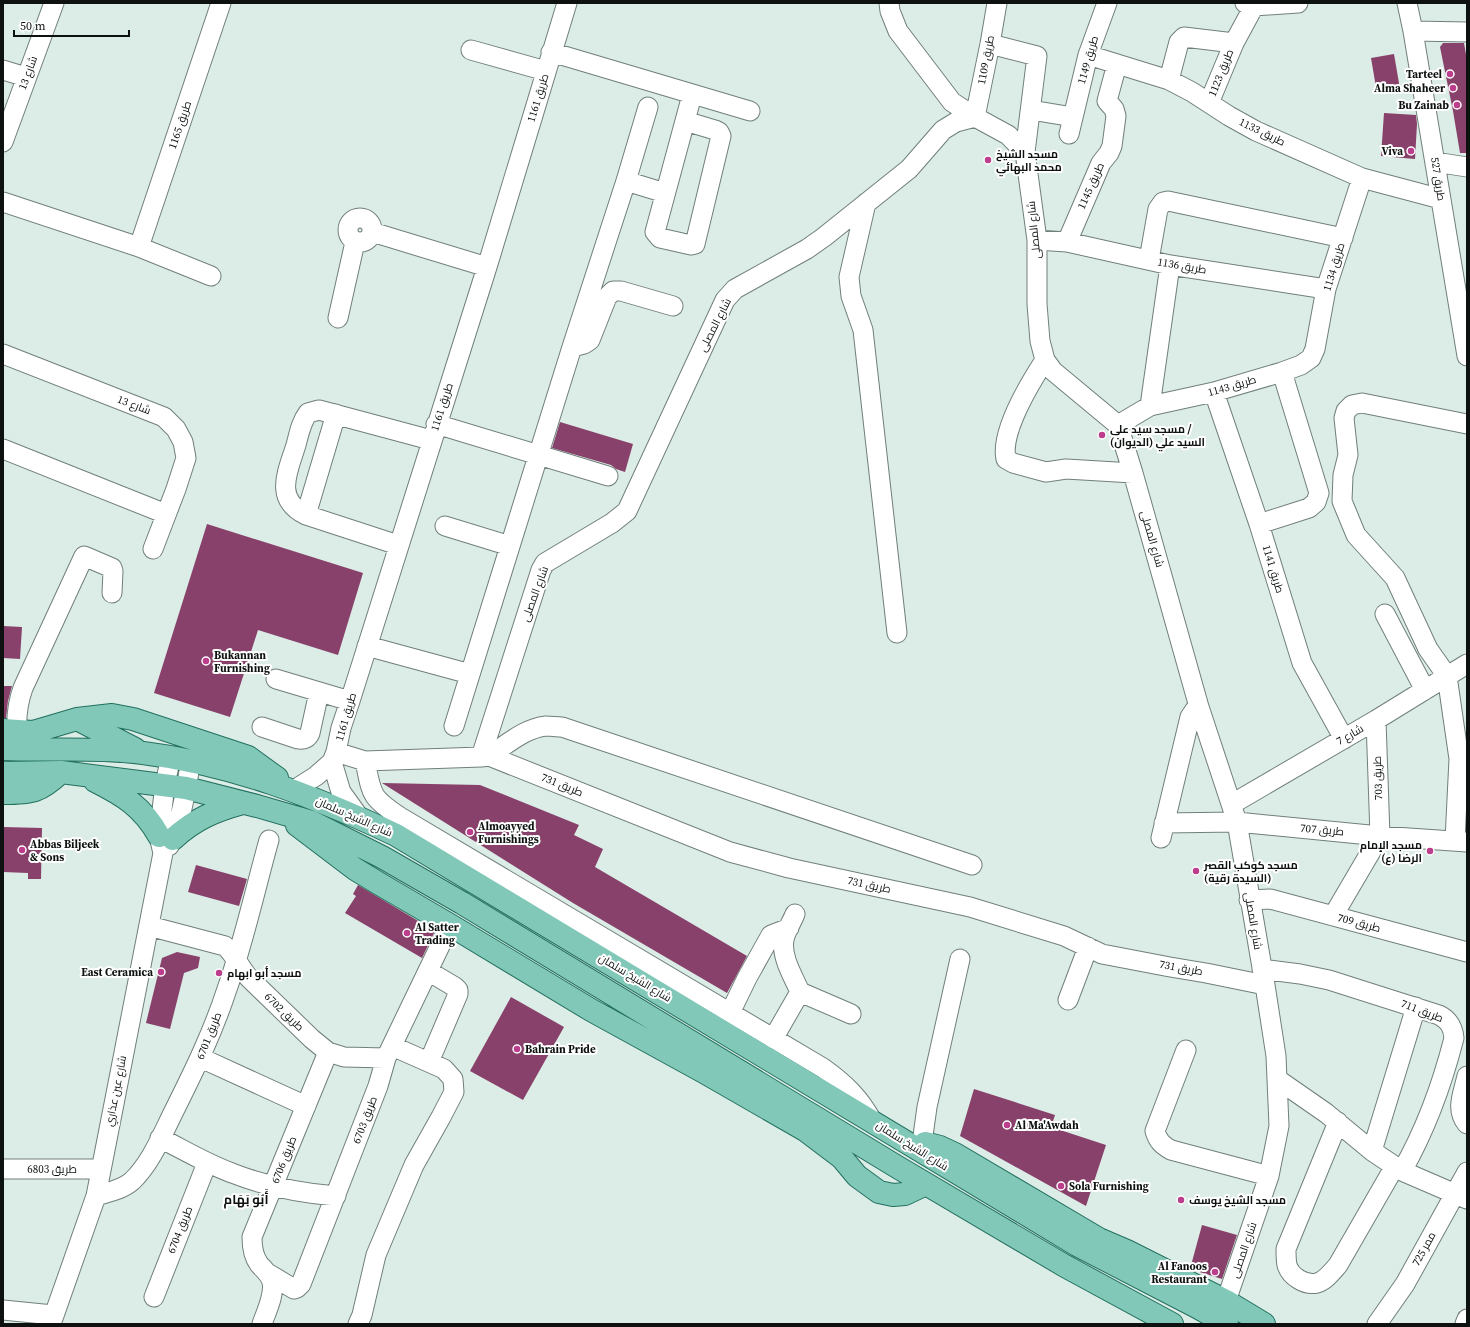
<svg xmlns="http://www.w3.org/2000/svg" width="1470" height="1327" font-family="'Source Serif 4',Cairo,serif">
  <rect width="100%" height="100%" fill="#dcece7"/>
  <path fill="#88416a" d="M1443,43H1464L1467,60V153H1460L1453,111L1440,47Z
    M1394,54L1400,89L1377,93L1371,58Z
    M1384,113L1416,115L1417,124L1415,159L1381,156Z
    M560,422L633,444L625,472L616,469L611,465L552,448Z
    M207,524L363,573L338,655L258,630L230,717L154,693Z
    M3,626L22,627L20,659L3,658Z
    M3,686H12L8,701L6,718H3Z
    M382,783L480,785L579,825L574,835L603,849L595,867L747,956L727,993L573,903Z
    M3,827L42,828L41,879H28V873L3,872Z
    M196,865L247,879L239,906L188,892Z
    M358,885L435,931L422,958L345,913L356,896L353,894Z
    M177,952L200,957L198,968L184,973L170,1029L146,1023L162,958Z
    M511,997L564,1027L523,1100L470,1071Z
    M974,1089L1055,1115L1051,1127L1106,1145L1086,1206L960,1136Z
    M1202,1225L1237,1235L1222,1279L1190,1269Z"/>
  <g fill="none" stroke-linecap="round" stroke-linejoin="round">
    <defs>
      <path id="minor" d="M889,3L890,11L898,31L952,102L975,117L1008,135L1025,152L1037,240V304L1040,341L1045,360L1053,371L1118,425L1133,473L1199,707L1237,822L1265,985L1276,1056L1279,1126L1269,1176L1226,1301
        M1245,3L1254,6L1298,3
        M1407,3L1413,31L1467,356
        M1413,31L1467,32
        M990,44L1037,56L1025,152
        M471,50L546,71
        M551,52L750,111
        M1088,55L1169,80L1192,92L1229,116L1256,131L1362,178L1441,199
        M3,70L26,77
        M1169,80L1179,42L1184,37L1234,43
        M1209,103L1234,43L1254,6
        M1031,110L1073,117
        M975,117L990,44L997,3
        M685,121L715,130L719,132L721,136L695,244L691,245L660,238L655,232L692,95
        M1069,134L1088,55L1107,3
        M3,142L54,3
        M1435,162L1467,167
        M626,181L665,193
        M3,202L139,247L211,276
        M866,203L849,277L851,296L863,330L897,633
        M348 230a12 12 0 1 1 24 0a12 12 0 1 1-24 0Z
        M372,232L487,267
        M1037,240L1067,242L1170,265L1326,289
        M1067,242L1101,163L1109,153L1112,146L1116,116L1114,109L1107,101L1117,64
        M139,247L221,3
        M1149,260L1158,209L1163,202L1168,201L1343,238
        M338,318L355,242
        M572,347L584,344L590,340L607,297L613,291H621L673,306
        M3,354L164,417L176,429L183,442L186,458L176,489L153,549
        M1045,360C1030,383 1000,432 1006,459L1013,463L1046,472L1066,469L1133,473
        M1214,392L1259,524L1302,663L1344,739
        M1150,406L1170,265
        M436,424L608,476
        M1118,425L1150,406L1214,392L1282,372L1301,365L1311,358L1315,349L1326,289L1362,178
        M3,449L166,514
        M306,515L336,414
        M1259,524L1309,508L1316,502L1319,493L1282,372
        M445,526L510,546
        M398,545L306,515C273,499 288,471 296,445C299,434 301,422 308,413L319,410L431,440
        M1385,614L1425,690
        M367,646L470,674
        M276,679L350,701
        M454,726L572,347L626,181L648,107
        M262,727L298,739C304,740 308,738 310,733L319,692
        M17,731C16,715 18,702 23,688L84,556L112,568L113,571L112,593
        M336,752L365,761L481,757L541,570L545,563L612,523L627,511L725,300L735,289L807,249L824,237L909,169L943,130L956,122L975,117
        M489,756C506,745 525,728 546,726C551,726 557,727 562,727L972,865
        M481,757L489,756L730,852L789,868L970,907L1064,936L1102,954L1170,967L1206,973L1265,985
        M365,761C372,795 370,797 400,817L823,1068C844,1083 860,1098 872,1121
        M332,762L341,792L359,817
        M294,790L316,776L332,762L336,752L341,728L350,701L487,267L567,3
        M1232,804L1376,720L1467,664
        M1164,823L1237,822L1380,836L1467,842
        M1161,838L1190,717L1194,711L1199,707
        M1455,840L1459,759L1447,676L1428,649L1395,578L1356,535L1342,501L1343,475L1348,455L1344,418L1346,411L1352,405L1362,403L1467,424
        M169,846C182,822 186,787 191,760
        M1249,900L1270,899L1467,952
        M795,914C792,922 785,932 784,940C781,957 793,976 800,992
        M1333,916L1380,836L1376,720
        M149,926L225,946C235,955 240,968 249,978L312,1039L328,1052L344,1057L386,1058
        M1262,969L1300,974L1329,980L1439,1015C1449,1020 1453,1027 1454,1038C1442,1085 1426,1129 1402,1171
        M428,971L455,987L458,990V994L429,1062
        M1068,1000L1088,947
        M730,1013L747,978L771,935L789,928
        M773,1039L800,992L851,1014
        M1186,1050L1155,1131C1158,1141 1162,1145 1171,1150L1269,1176
        M201,1058L306,1106
        M1467,1076C1463,1094 1455,1109 1467,1124
        M1277,1079L1326,1113L1372,1151L1402,1171L1467,1199
        M1338,1122L1286,1249C1286,1254 1286,1260 1287,1265C1290,1276 1305,1286 1317,1283C1325,1281 1332,1272 1338,1265L1395,1166
        M160,1138C184,1150 207,1164 232,1173C265,1186 300,1193 336,1196
        M922,1143L927,1107L960,959
        M1372,1151L1416,1007
        M3,1169H101
        M96,1196C108,1192 122,1190 132,1181C151,1163 162,1135 174,1111C194,1071 213,1032 227,989C244,941 255,890 269,840
        M269,1274L294,1289L297,1288L301,1284L378,1086L386,1058L450,925
        M154,1297L207,1163
        M3,1310L53,1315
        M51,1324L96,1196L163,853L159,836L165,784L171,757
        M262,1324C266,1312 275,1295 272,1282C270,1274 264,1270 259,1264C253,1256 252,1247 252,1237L328,1052
        M358,1324L362,1315L376,1255L414,1165L441,1117L454,1092L453,1079L444,1069L392,1046
        M1377,1324L1405,1284L1467,1172
        M1465,1324L1467,1319"/>
      <path id="major" d="M77,719L135,749
        M3,730L33,732L77,719L112,715L133,719L248,757L277,778
        M3,749C49,751 97,747 143,753C232,764 314,796 396,835L1077,1245L1197,1307L1227,1324
        M3,773L61,772L186,788L257,806L312,822L382,857L462,903L899,1168L1065,1266L1172,1324
        M95,781C123,795 143,807 159,836
        M3,793C32,793 40,792 61,772
        M297,825L355,869L378,883L450,925L591,1010L704,1072L805,1130L842,1158L857,1176L879,1192L893,1195L905,1194L926,1184
        M173,839C195,819 214,811 243,803
        M925,1143L940,1147L955,1154L1099,1239L1127,1251L1226,1301L1264,1324"/>
    </defs>
    <use href="#minor" stroke="#707f7a" stroke-width="21"/>
    <use href="#major" stroke="#22705e" stroke-width="24"/>
    <use href="#minor" stroke="#fff" stroke-width="19"/>
    <use href="#major" stroke="#82c8b8" stroke-width="22"/>
  </g>
  <g fill="#bb3d8b" stroke="#fff" stroke-width="1.5">
    <circle cx="1450" cy="74" r="4"/>
    <circle cx="1453" cy="88" r="4"/>
    <circle cx="1457" cy="105" r="4"/>
    <circle cx="1411" cy="151" r="4"/>
    <circle cx="988" cy="160" r="4"/>
    <circle cx="1102" cy="435" r="4"/>
    <circle cx="206" cy="661" r="4"/>
    <circle cx="470" cy="832" r="4"/>
    <circle cx="22" cy="850" r="4"/>
    <circle cx="1430" cy="851" r="4"/>
    <circle cx="1196" cy="871" r="4"/>
    <circle cx="407" cy="933" r="4"/>
    <circle cx="161" cy="972" r="4"/>
    <circle cx="219" cy="973" r="4"/>
    <circle cx="517" cy="1049" r="4"/>
    <circle cx="1007" cy="1125" r="4"/>
    <circle cx="1061" cy="1186" r="4"/>
    <circle cx="1181" cy="1200" r="4"/>
    <circle cx="1215" cy="1272" r="4"/>
  </g>
  <g text-anchor="middle" dominant-baseline="central" stroke-width="4" stroke-linejoin="round" paint-order="stroke">
    <g font-size="11" fill="#0d1210" stroke="#fff">
      <text transform="translate(986 60) rotate(-79)">طريق 1109</text>
      <text transform="translate(1088 60) rotate(-74)">طريق 1149</text>
      <text transform="translate(28 73) rotate(-70)">شارع 13</text>
      <text transform="translate(1221 73) rotate(-68)">طريق 1123</text>
      <text transform="translate(538 98) rotate(-73)">طريق 1161</text>
      <text transform="translate(180 125) rotate(-71)">طريق 1165</text>
      <text transform="translate(1262 132) rotate(26)">طريق 1133</text>
      <text transform="translate(1438 179) rotate(81)">طريق 527</text>
      <text transform="translate(1091 186) rotate(-66)">طريق 1145</text>
      <text transform="translate(1034 230) rotate(-96)">شارع المصلى</text>
      <text transform="translate(1182 266) rotate(10)">طريق 1136</text>
      <text transform="translate(1334 267) rotate(-73)">طريق 1134</text>
      <text transform="translate(715 325) rotate(-63)">شارع المصلى</text>
      <text transform="translate(1232 386) rotate(-16)">طريق 1143</text>
      <text transform="translate(134 405) rotate(21)">شارع 13</text>
      <text transform="translate(442 407) rotate(-72)">طريق 1161</text>
      <text transform="translate(1152 539) rotate(74)">شارع المصلى</text>
      <text transform="translate(1273 569) rotate(73)">طريق 1141</text>
      <text transform="translate(535 594) rotate(-70)">شارع المصلى</text>
      <text transform="translate(346 717) rotate(-74)">طريق 1161</text>
      <text transform="translate(1350 735) rotate(-30)">شارع 7</text>
      <text transform="translate(1378 778) rotate(-92)">طريق 703</text>
      <text transform="translate(562 785) rotate(22)">طريق 731</text>
      <text transform="translate(354 817) rotate(24)">شارع الشيخ سلمان</text>
      <text transform="translate(1322 830) rotate(5)">طريق 707</text>
      <text transform="translate(869 885) rotate(12)">طريق 731</text>
      <text transform="translate(1253 921) rotate(80)">شارع المصلى</text>
      <text transform="translate(1359 923) rotate(15)">طريق 709</text>
      <text transform="translate(1181 968) rotate(10)">طريق 731</text>
      <text transform="translate(635 978) rotate(31)">شارع الشيخ سلمان</text>
      <text transform="translate(1422 1011) rotate(21)">طريق 711</text>
      <text transform="translate(284 1012) rotate(44)">طريق 6702</text>
      <text transform="translate(209 1036) rotate(-68)">طريق 6701</text>
      <text transform="translate(116 1091) rotate(-79)">شارع عين عذاري</text>
      <text transform="translate(365 1120) rotate(-69)">طريق 6703</text>
      <text transform="translate(912 1146) rotate(32)">شارع الشيخ سلمان</text>
      <text transform="translate(284 1160) rotate(-68)">طريق 6706</text>
      <text x="52" y="1169">طريق 6803</text>
      <text transform="translate(180 1230) rotate(-68)">طريق 6704</text>
      <text transform="translate(1424 1249) rotate(-61)">ممر 725</text>
      <text transform="translate(1244 1250) rotate(-71)">شارع المصلى</text>
    </g>
    <g font-size="11" font-weight="bold" fill="#0d1210" stroke="#fff" text-anchor="start">
      <text x="1442" y="74" text-anchor="end">Tarteel</text>
      <text x="1445" y="88" text-anchor="end">Alma Shaheer</text>
      <text x="1449" y="105" text-anchor="end">Bu Zainab</text>
      <text x="1403" y="151" text-anchor="end">Viva</text>
      <text x="996" y="154">مسجد الشيخ<tspan x="996" dy="13">محمد البهائي</tspan></text>
      <text x="1110" y="429">مسجد سيد علي /<tspan x="1110" dy="13">السيد علي (الديوان)</tspan></text>
      <text x="214" y="655">Bukannan<tspan x="214" dy="13">Furnishing</tspan></text>
      <text x="478" y="826">Almoayyed<tspan x="478" dy="13">Furnishings</tspan></text>
      <text x="30" y="844">Abbas Biljeek<tspan x="30" dy="13">&amp; Sons</tspan></text>
      <text x="1422" y="845" text-anchor="end">مسجد الإمام<tspan x="1422" dy="13">الرضا (ع)</tspan></text>
      <text x="1204" y="865">مسجد كوكب القصر<tspan x="1204" dy="13">(السيدة رقية)</tspan></text>
      <text x="415" y="927">Al Satter<tspan x="415" dy="13">Trading</tspan></text>
      <text x="153" y="972" text-anchor="end">East Ceramica</text>
      <text x="227" y="973">مسجد أبو ابهام</text>
      <text x="525" y="1049">Bahrain Pride</text>
      <text x="1015" y="1125">Al Ma'Awdah</text>
      <text x="1069" y="1186">Sola Furnishing</text>
      <text x="1189" y="1200">مسجد الشيخ يوسف</text>
      <text x="1207" y="1266" text-anchor="end">Al Fanoos<tspan x="1207" dy="13">Restaurant</tspan></text>
    </g>
    <g font-size="13" font-weight="bold" fill="#0d1210" stroke="#fff">
      <text x="246" y="1199">أَبُو بَهَام</text>
    </g>
  </g>
  <rect width="1470" height="1327" fill="none" stroke="#0d1210" stroke-width="8"/>
  <path d="M14 30v6h115v-6" fill="none" stroke="#0d1210" stroke-width="2"/>
  <text x="20" y="30" font-size="12" fill="#0d1210" stroke="#ffffff" stroke-width="3" paint-order="stroke">50 m</text>
</svg>
